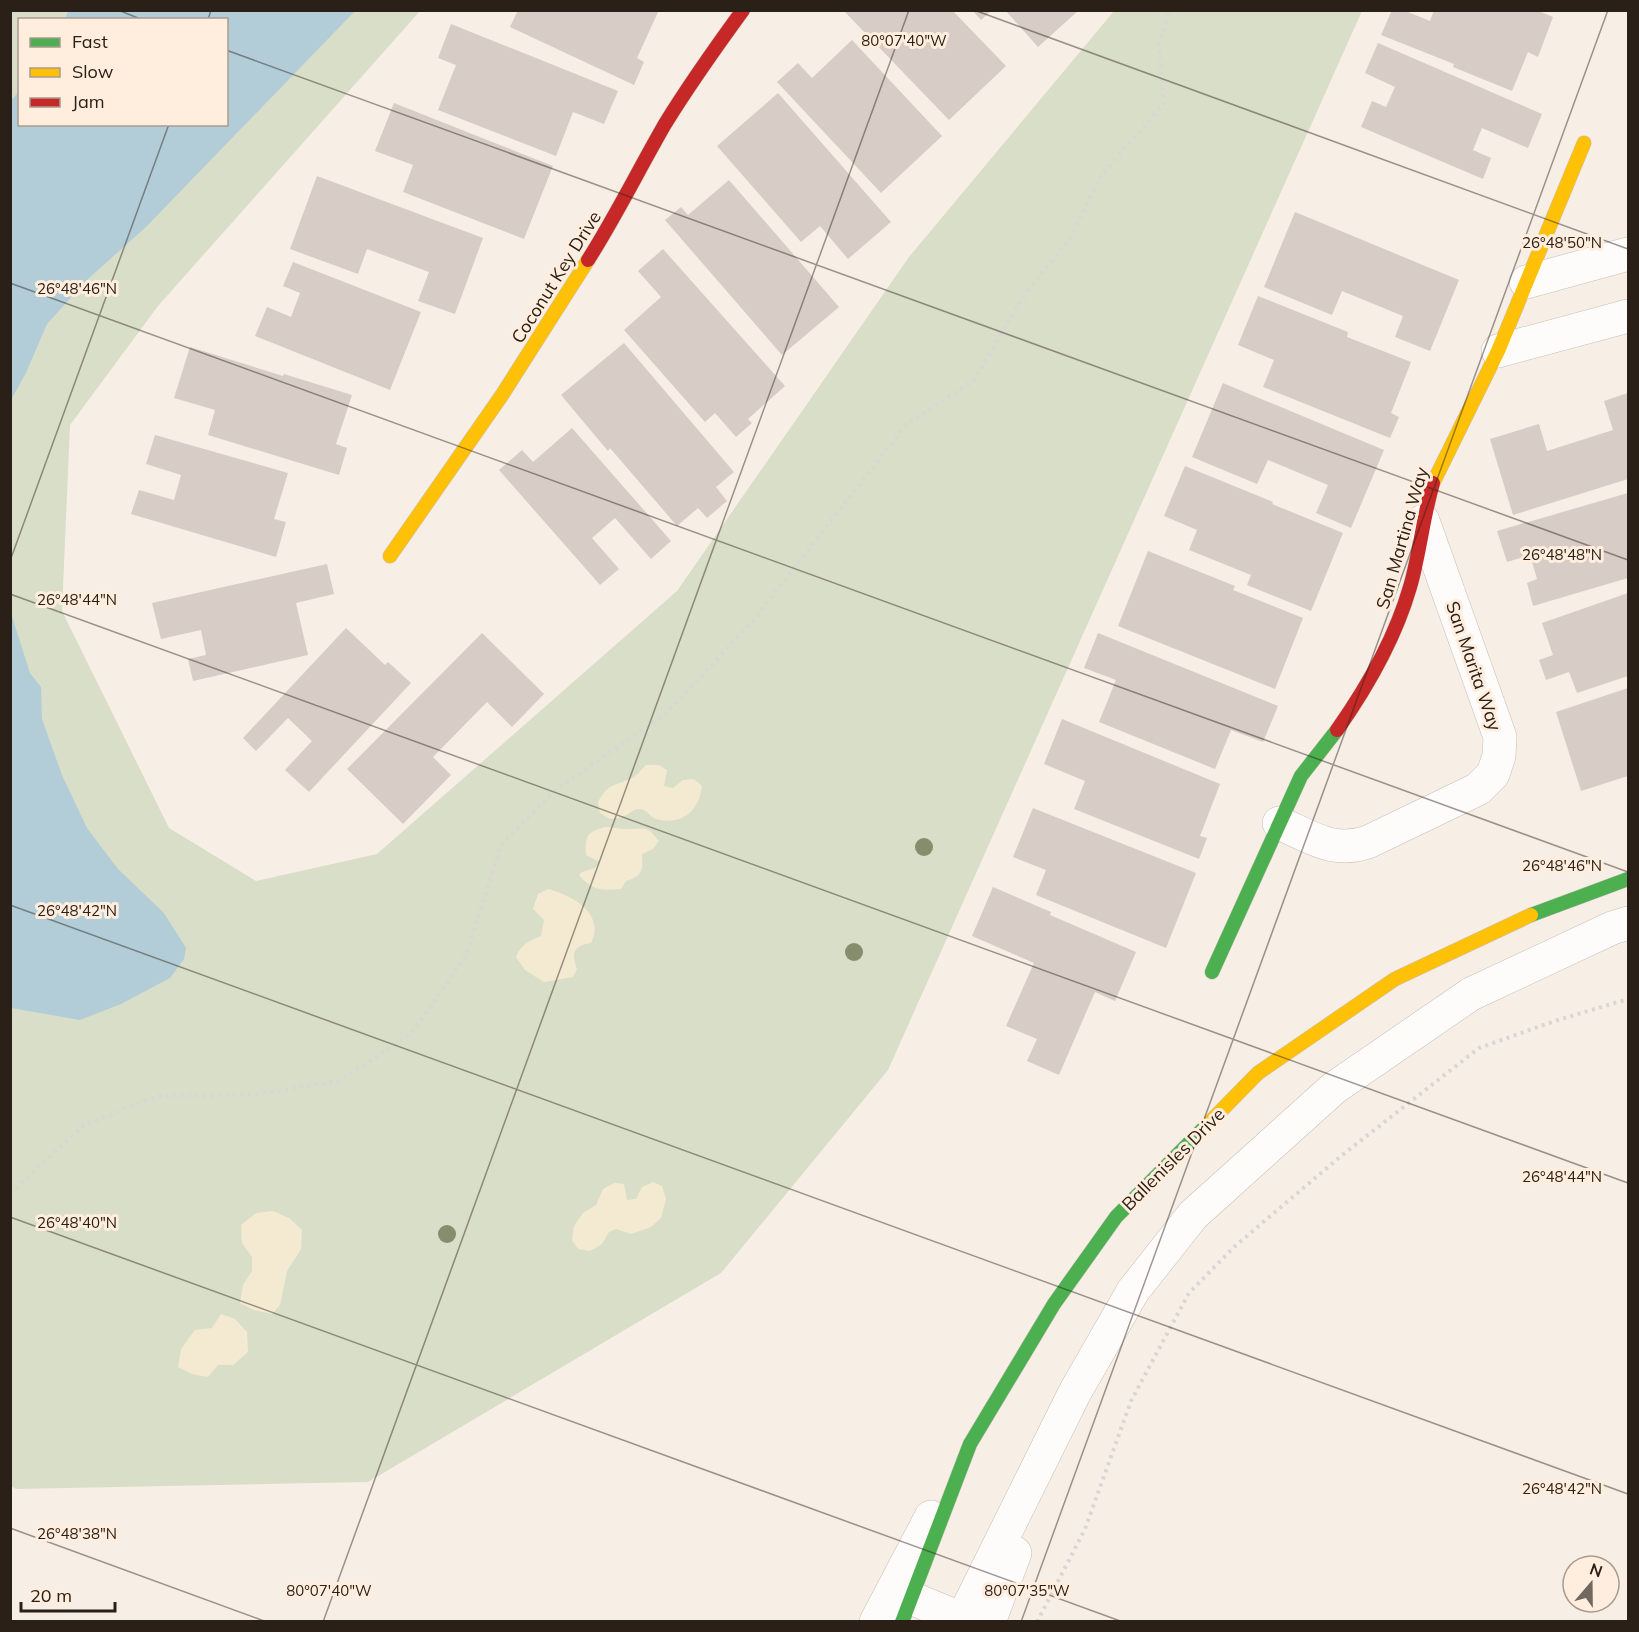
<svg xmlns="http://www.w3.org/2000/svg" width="1639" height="1632" font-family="Mulish,sans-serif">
  <rect width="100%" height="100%" fill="#f7eee6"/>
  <path fill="#d9dec8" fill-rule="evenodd" d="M10,11H420L158,306L70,425L62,611L169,828L256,881L377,854L677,591L909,257L1114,11H1362L888,1070L721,1273L368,1482L16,1489L11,1486ZM20,20H226V124H20Z"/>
  <path fill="#f4ead2" d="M646,765H659L667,770L664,786L673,788L683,780L694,779L702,786C699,811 682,826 656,819C650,817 647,810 641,809C633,808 630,814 624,816C620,818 614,818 610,819L600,813L598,802C608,784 613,786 630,779C636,777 641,770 646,765Z
    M605,827C613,827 622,830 630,829C647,828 648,827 659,841L653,849L642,854C643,870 643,876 626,881L621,889C601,891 592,890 579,875L582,872L595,868L600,862L586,855C585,837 586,832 605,827Z
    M548,889C572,895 606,914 591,943C573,946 571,952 577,969L573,977L544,982L525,970L516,957C521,944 529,941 541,936L544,920L533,909L538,894Z
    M653,1182L662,1186L666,1199L661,1218L651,1227L631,1234L616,1229L609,1232L602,1244L590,1251L578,1249L572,1240L574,1226L583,1213L596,1205L603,1189L614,1183L624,1184L627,1200L636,1199L642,1187Z
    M273,1211L289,1218L302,1230L301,1249L287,1271L280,1305L272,1314L254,1310L240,1303L243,1285L252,1271V1257L242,1243L241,1225L256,1213Z
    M221,1314L235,1319L247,1332L248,1352L233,1365H218L208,1377L192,1374L178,1367L181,1349L195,1330L212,1328Z"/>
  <path fill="#b3cdd8" d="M68,11H355L146,227L88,279L47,324L26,373L11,400V101L19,91L20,124H226V20L65,19Z
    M10,610L30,673L41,687L42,719L62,775L87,828L118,869L164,913L186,948L184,959L170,978L121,1004L80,1020L11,1008Z"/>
  <path fill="#d8ccc7" d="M518,10H659L637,58L644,62L634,85L510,27Z
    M843,10H952L1006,66L949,120Z
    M972,10H992L981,20Z
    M1005,10H1079L1038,47Z
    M1392,10H1403L1430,21L1434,10H1536L1553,17L1538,57L1528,52L1512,91L1453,67L1454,64L1381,35Z
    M451,24L618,91L604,124L573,112L556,156L438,110L456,65L438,58Z
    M852,40L942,136L881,193L777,82L798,63L812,78Z
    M1378,43L1542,114L1528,148L1482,128L1473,150L1491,158L1483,179L1361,127L1372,101L1386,107L1395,87L1365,73Z
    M778,93L891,222L848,259L820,226L801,242L717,146Z
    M394,103L553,166L524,239L403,192L413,165L375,151Z
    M317,176L483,238L455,314L418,301L429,272L367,249L358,274L290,249Z
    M729,180L839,307L782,355L665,220L681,207L688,215Z
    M1295,212L1459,280L1430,351L1395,337L1403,316L1342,291L1332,315L1264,287Z
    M663,249L785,386L748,419L752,423L736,437L715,413L705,422L624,330L661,297L638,271Z
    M293,262L421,312L390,390L255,336L267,307L291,317L300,293L283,286Z
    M1258,296L1348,332L1347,337L1411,362L1391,413L1399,417L1390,438L1263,387L1274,360L1238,345Z
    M624,343L734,472L716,487L727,501L707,518L698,508L677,526L610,448L608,451L561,395Z
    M190,347L283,376L284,374L352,395L336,444L347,448L339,475L208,435L215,410L174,398Z
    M1223,383L1384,450L1351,528L1316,513L1328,485L1268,460L1257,484L1192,457Z
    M1628,393V479L1513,515L1490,439L1539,424L1547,451L1613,430L1604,401Z
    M572,428L671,541L651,559L615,518L592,538L619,569L600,585L499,470L522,450L533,462Z
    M155,435L288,473L274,519L286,522L276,557L131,514L139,490L174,500L181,475L146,464Z
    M1185,466L1273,502L1272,504L1343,533L1311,611L1247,585L1251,575L1189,550L1197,530L1164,516Z
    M1628,493V578L1533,606L1527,583L1537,579L1530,555L1507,562L1497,531Z
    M1148,551L1235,586L1233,590L1303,618L1275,689L1118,626Z
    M327,564L334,594L296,603L308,655L193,681L188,659L206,655L201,630L161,639L152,603Z
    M1628,593V676L1577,693L1569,672L1546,680L1539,660L1553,655L1542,623Z
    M346,628L385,665L388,662L411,683L309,792L285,770L312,741L288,718L256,751L243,738Z
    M482,633L544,694L512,727L487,702L433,757L451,775L403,824L347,769Z
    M1098,633L1278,706L1263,742L1231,730L1215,769L1099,722L1116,680L1084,668Z
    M1628,688V776L1581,791L1556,712Z
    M1062,719L1220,784L1200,836L1207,838L1199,859L1074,809L1085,781L1044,764Z
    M1033,808L1196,873L1166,948L1036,895L1046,870L1013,857Z
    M993,887L1051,912L1050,915L1136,952L1115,1001L1095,992L1059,1075L1027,1061L1037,1039L1006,1026L1034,963L972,936Z"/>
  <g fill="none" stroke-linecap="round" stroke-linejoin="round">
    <defs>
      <path id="street" d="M1526,282L1628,254
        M1498,351L1628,316
        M1279,823C1311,837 1333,854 1368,842L1478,789L1493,774L1499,756L1500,737L1423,521
        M911,1598L962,1619
        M876,1622L931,1517
        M961,1622L1075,1392L1133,1291L1193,1215L1334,1088L1471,994L1612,928L1628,923
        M989,1622L1015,1553"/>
      <path id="fast" d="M1531,915L1628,879
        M1212,972L1301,776L1337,730
        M902,1622L970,1444L1054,1304L1116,1217L1206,1126"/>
      <path id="slow" d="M1433,483L1498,351L1584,143
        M390,556L502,395L588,260
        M1206,1126L1258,1073L1395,979L1531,915"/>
      <path id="jam" d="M588,260C616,216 639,169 665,124C689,85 716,47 743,10
        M1337,730C1368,686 1395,639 1410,587C1420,553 1423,517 1433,483"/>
    </defs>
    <use href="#street" stroke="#c7beb6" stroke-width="34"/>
    <use href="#fast" stroke="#c7beb6" stroke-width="15"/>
    <use href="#slow" stroke="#c7beb6" stroke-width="15"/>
    <use href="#jam" stroke="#c7beb6" stroke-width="15"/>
    <path stroke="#d9d6d3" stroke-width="4" stroke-dasharray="3 4.5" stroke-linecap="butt" d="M10,1193L84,1125L158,1096L252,1095L339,1081L411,1034L466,956L501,845L554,791L667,713L751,623L906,425L974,380L1025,294L1070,239L1102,174L1164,104L1159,43L1170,10
      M1037,1622L1085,1529L1131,1401L1189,1293L1234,1247L1341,1156L1479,1048L1558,1020L1628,999"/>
    <use href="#street" stroke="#fefcfb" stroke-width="33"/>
    <use href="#fast" stroke="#4caf50" stroke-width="14"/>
    <use href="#slow" stroke="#ffc107" stroke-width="14"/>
    <use href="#jam" stroke="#c62828" stroke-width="14"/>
  </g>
  <g fill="#858d6c">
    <circle cx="924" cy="847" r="9"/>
    <circle cx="854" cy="952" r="9"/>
    <circle cx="447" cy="1234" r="9"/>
  </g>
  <path fill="none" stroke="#2b2017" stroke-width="1.5" stroke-opacity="0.45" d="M118,10L143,20M974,10L1628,249M208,20L211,10M226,50L1628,560M10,283L1628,872M10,561L169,124M10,594L1628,1183M10,905L1628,1494M10,1217L1123,1622M10,1528L267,1622M323,1622L909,10M1021,1622L1608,10"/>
  <g text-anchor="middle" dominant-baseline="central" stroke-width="6" stroke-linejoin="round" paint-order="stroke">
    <g font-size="18" fill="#2b2017" stroke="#ffedde">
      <text transform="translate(556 277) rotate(-58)">Coconut Key Drive</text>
      <text transform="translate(1402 538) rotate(-74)">San Martina Way</text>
      <text transform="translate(1474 666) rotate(71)">San Marita Way</text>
      <text transform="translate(1173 1159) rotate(-45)">Ballenisles Drive</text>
    </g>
  </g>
  <g font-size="15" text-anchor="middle" fill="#2b2017" stroke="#ffedde" stroke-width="6" stroke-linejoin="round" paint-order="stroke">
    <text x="904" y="46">80°07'40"W</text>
    <text x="1562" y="248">26°48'50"N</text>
    <text x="77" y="294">26°48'46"N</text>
    <text x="1562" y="560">26°48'48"N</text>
    <text x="77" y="605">26°48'44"N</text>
    <text x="1562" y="871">26°48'46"N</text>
    <text x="77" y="916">26°48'42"N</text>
    <text x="1562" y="1182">26°48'44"N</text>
    <text x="77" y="1228">26°48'40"N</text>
    <text x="1562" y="1494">26°48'42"N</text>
    <text x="77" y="1539">26°48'38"N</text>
    <text x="329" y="1596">80°07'40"W</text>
    <text x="1027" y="1596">80°07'35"W</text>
  </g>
  <rect width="1639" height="1632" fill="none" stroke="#2b2017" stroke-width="24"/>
  <rect x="18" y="18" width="210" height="108" fill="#ffedde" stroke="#aa9b8e" stroke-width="1.5"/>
  <rect x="30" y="38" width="30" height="9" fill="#4caf50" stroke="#aa9b8e" stroke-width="1.5"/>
  <text x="72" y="48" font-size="18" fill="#2b2017">Fast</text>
  <rect x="30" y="68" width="30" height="9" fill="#ffc107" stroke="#aa9b8e" stroke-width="1.5"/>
  <text x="72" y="78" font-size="18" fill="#2b2017">Slow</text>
  <rect x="30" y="98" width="30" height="9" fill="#c62828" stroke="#aa9b8e" stroke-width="1.5"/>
  <text x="72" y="108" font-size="18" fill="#2b2017">Jam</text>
  <g transform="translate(1591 1584) rotate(20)"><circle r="28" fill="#ffedde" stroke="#aa9b8e" stroke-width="1.5"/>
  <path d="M0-4.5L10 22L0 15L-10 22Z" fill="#72685f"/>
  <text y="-9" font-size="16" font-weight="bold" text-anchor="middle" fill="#2b2017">N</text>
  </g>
  <path d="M21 1602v9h94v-9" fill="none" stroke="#2b2017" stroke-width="3"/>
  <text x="30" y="1602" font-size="18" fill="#2b2017" stroke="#ffedde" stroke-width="4.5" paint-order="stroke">20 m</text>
</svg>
